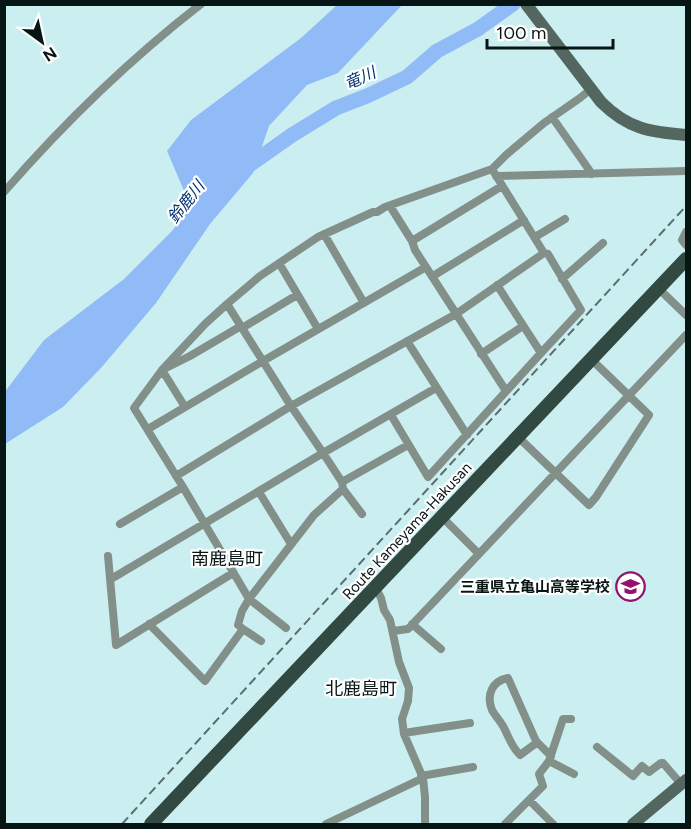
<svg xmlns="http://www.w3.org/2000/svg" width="691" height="829" font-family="Figtree,'Noto Sans JP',sans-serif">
  <rect width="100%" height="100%" fill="#cbeff0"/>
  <path fill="#91bbf7" d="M337,5H402L338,73L307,85L269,126L253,173L210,224L156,303L101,368L63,407L5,444V391L7,389L44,340L124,279L172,231L197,197L185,193L167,151L191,120L301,38Z"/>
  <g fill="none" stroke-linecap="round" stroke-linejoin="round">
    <path stroke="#91bbf7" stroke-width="15" d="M241,171L292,135L336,108L367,96L407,77L437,51L478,29L513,4"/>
    <path stroke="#83908a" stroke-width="8" d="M552,117L592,174
      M496,176L686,171
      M4,192C64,123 129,60 201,4
      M390,206L412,241L415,250L506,391
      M686,232L682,240L686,245
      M324,234L364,303
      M535,237L565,219
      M412,241L502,186
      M279,263L318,329
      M433,276L524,220
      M562,279L603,243
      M497,285L541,353
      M659,289L686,315
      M227,304L291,406L323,453L342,482L343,489L362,514
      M242,328L297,295
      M407,341L467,435
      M481,354L523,326
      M168,367L190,356L241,326
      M162,370L185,407
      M391,415L428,477L541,353L581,310L548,254L544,253L492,169
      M148,429L263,361L426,267
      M518,437L589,505L596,497L649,415L592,360
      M176,476L291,406L456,314L544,253
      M342,482L408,445
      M259,492L291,544
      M442,517L479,554
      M120,524L183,487
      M108,556L116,645L233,573
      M111,579L323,453L436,388
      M376,588L381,598L384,610L390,620L399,662L409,688L408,701L402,719L404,734L423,778L425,797V824
      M149,624L205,681L243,629L238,625L242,611L249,599L314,515L343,489
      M412,624L441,649
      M286,628L249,599L183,487L134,408L162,370L205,324L227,304L260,276L318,237L373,212H377L385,207L492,169L506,155L544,123L580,98L591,89
      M243,629L261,641
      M393,631L408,629L686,335
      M404,733L470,723
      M536,741L535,744L520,755C512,747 510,740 505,730C502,723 496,717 492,710C486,695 492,681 508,678L536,741L551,756
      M597,747L633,776L642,766L649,772L661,763H663L681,784
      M549,761L574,774
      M421,776L473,767
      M529,800L553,824
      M326,824L423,778
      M505,824L543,786L539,774L549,761L563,719H571"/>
    <path stroke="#53665f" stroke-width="12" d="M526,4L601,102C628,129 650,132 686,135
      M633,824L686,780"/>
    <path stroke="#324941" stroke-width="14" d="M151,824L686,259"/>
    <path stroke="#586e6e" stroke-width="2" stroke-dasharray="9 4.5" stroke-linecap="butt" d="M122,824L686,206"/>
  </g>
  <defs>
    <symbol id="school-ring" viewBox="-11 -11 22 22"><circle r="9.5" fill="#fff" stroke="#93126d" stroke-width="1.5"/><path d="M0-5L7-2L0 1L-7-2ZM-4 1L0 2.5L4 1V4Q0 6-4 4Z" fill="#93126d"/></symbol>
  </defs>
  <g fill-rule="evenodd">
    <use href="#school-ring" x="614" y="570" width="33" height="33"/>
  </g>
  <g text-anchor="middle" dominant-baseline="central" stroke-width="4.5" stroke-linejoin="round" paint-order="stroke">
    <g font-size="15" fill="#081515" stroke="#fff">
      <text transform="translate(407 531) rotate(-47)">Route Kameyama-Hakusan</text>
    </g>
    <g font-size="15" font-weight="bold" fill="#081515" stroke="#fff" text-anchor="end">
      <text x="610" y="587">三重県立亀山高等学校</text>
    </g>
    <g font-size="16" font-style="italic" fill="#003170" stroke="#fff">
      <text transform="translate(360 78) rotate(-24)">竜川</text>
      <text transform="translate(186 202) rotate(-52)">鈴鹿川</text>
    </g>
    <g font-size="18" fill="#081515" stroke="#fff">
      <text x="227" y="559">南鹿島町</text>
      <text x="361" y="689">北鹿島町</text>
    </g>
  </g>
  <rect width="691" height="829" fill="none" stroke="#081515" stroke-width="12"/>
  <g transform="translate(42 42) rotate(147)" stroke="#ffffff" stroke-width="4.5" paint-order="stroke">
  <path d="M0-4.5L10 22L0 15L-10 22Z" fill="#081515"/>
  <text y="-9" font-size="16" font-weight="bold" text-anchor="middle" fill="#081515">N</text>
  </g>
  <path d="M487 39v9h126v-9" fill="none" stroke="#081515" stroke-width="3"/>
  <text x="496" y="39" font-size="18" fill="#081515" stroke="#ffffff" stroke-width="4.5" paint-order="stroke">100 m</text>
</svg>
